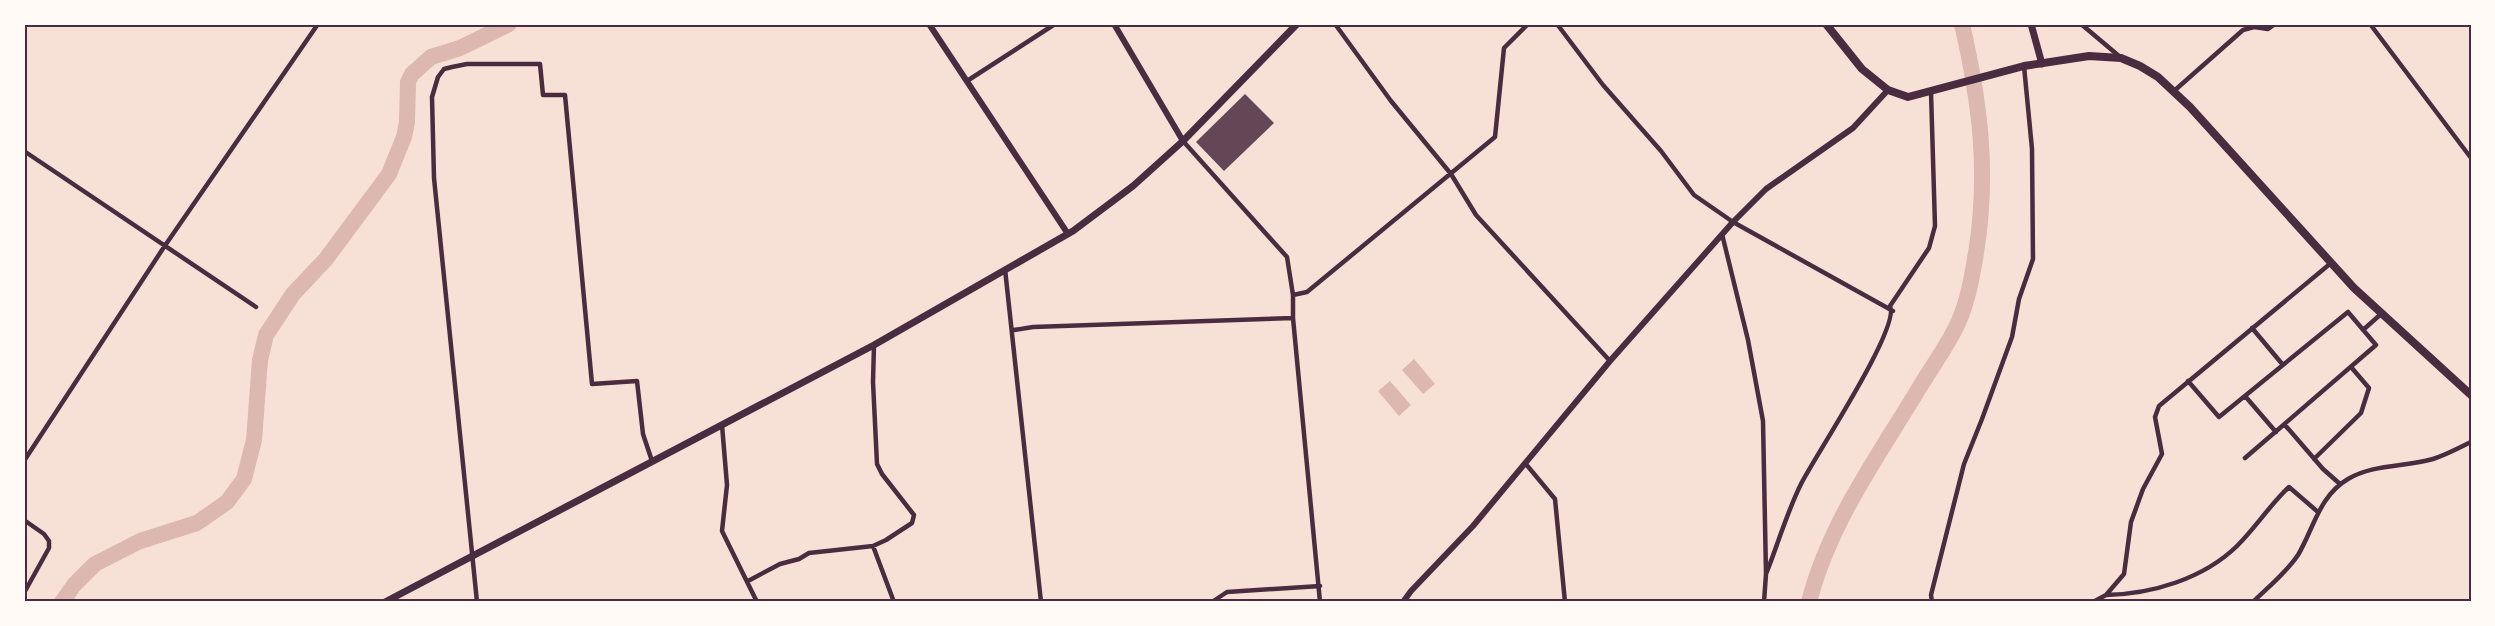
<svg xmlns="http://www.w3.org/2000/svg" width="2495" height="626" font-family="Helvetica,sans-serif">
  <rect width="100%" height="100%" fill="#f7e1d7"/>
  <path fill="#dcb8b0" d="M1414,359L1435,384L1423,394L1402,370Z
    M1390,381L1411,405L1399,416L1378,391Z"/>
  <g fill="none" stroke-linecap="round" stroke-linejoin="round">
    <path stroke="#dcb8b0" stroke-width="16" d="M62,602L74,585L95,564L140,541L197,523L227,502L244,479L254,440L260,360L266,335L293,294L326,259L389,174L404,137L407,122L408,82L412,74L431,57L460,48L509,24
      M1809,602C1829,523 1879,455 1921,385C1933,365 1948,345 1958,323C1968,301 1972,277 1976,253C1989,172 1980,103 1962,24"/>
  </g>
  <path fill="#644757" d="M1245,94L1274,123L1224,171L1196,142Z"/>
  <g fill="none" stroke-linecap="round" stroke-linejoin="round">
    <path stroke="#4a2c40" stroke-width="4.5" d="M1335,24L1391,101L1451,174L1476,215L1610,361
      M1557,24L1603,85L1661,151L1694,195L1733,222L1893,311
      M2081,24L2119,56
      M2370,24L2471,158
      M967,81L1055,24
      M2174,91L2243,30L2254,27L2268,29L2275,24
      M1183,141L1287,257L1293,295V318L1320,602
      M24,151L256,307
      M1722,234L1748,340L1763,421L1766,574L1764,602
      M1005,269L1041,602
      M1293,295L1307,292L1495,137L1504,48L1528,24
      M2252,328L2283,365
      M1014,330L1033,327L1293,318
      M2363,330L2381,314
      M2188,381L2219,417L2348,312L2376,345L2245,458
      M2245,396L2276,432
      M722,425L727,485L722,531L757,602
      M2285,425L2323,469L2340,484
      M2314,459L2361,413L2369,388L2351,367
      M24,461L164,247L318,24
      M1525,463L1555,499L1565,602
      M24,520L44,534L49,541V548L24,593
      M873,546L894,602
      M1766,574C1778,544 1787,512 1801,484C1815,456 1901,327 1890,306L1929,248L1935,226L1931,92
      M748,581L780,564L799,559L809,553L873,546L886,540L912,523L914,515L882,474L877,464L873,382L874,345
      M2106,595C2152,594 2203,579 2237,546C2256,527 2269,506 2289,487L2318,512
      M477,602L434,178L432,97L438,77L444,69L452,67L467,64H540L543,95H565L592,384L637,381L643,434L652,461
      M1212,602L1227,592L1320,586
      M1932,602L1931,595L1964,464L1982,419L2012,337L2019,299L2033,259L2032,149L2024,66
      M2093,602L2106,595L2124,574L2131,522L2143,489L2162,454L2155,417L2159,406L2331,263
      M2253,602C2268,587 2286,573 2298,555C2314,528 2319,496 2348,479C2373,464 2405,467 2433,459C2446,455 2459,448 2471,442"/>
    <path stroke="#4a2c40" stroke-width="6" d="M929,24L1068,234
      M1114,24L1183,141
      M1403,602L1411,591L1473,526L1610,361L1733,222L1766,189L1853,128L1888,90"/>
    <path stroke="#4a2c40" stroke-width="7" d="M2031,24L2042,64
      M385,602L874,345L1073,231L1133,186L1183,141L1297,24"/>
    <path stroke="#4a2c40" stroke-width="8" d="M1826,24L1862,69L1888,90L1908,97L2024,66L2089,56L2121,58L2140,66L2158,77L2190,107L2354,288L2471,395"/>
  </g>
  <rect width="2495" height="626" fill="none" stroke="#fffaf5" stroke-width="51"/>
  <rect x="26" y="26" width="2444" height="574" fill="none" stroke="#4a2c40" stroke-width="2"/>
</svg>
